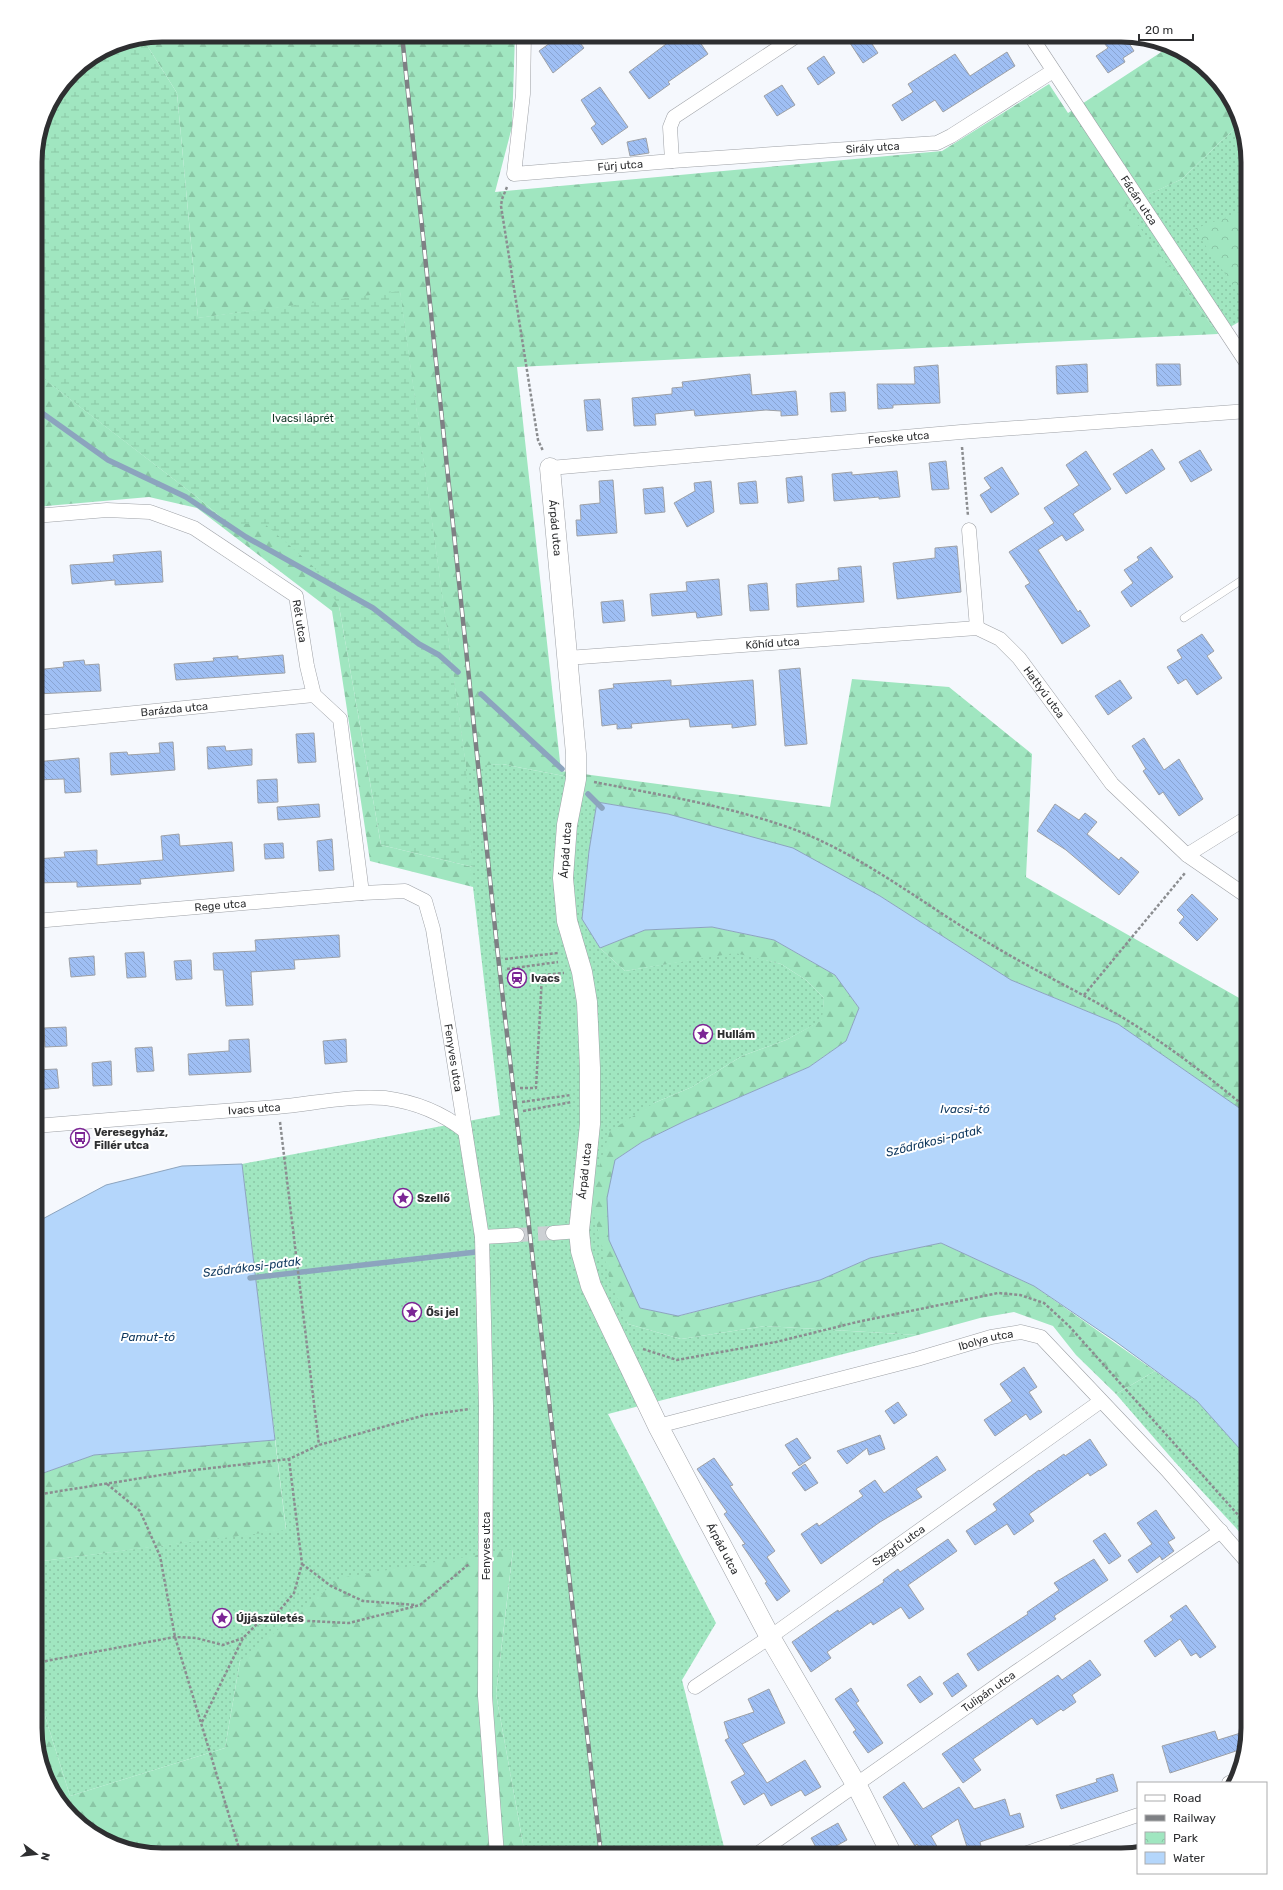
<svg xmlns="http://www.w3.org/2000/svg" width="1283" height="1890" font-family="Rubik,sans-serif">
  <defs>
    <pattern id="grass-dots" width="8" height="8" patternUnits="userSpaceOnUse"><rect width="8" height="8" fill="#a0e6c0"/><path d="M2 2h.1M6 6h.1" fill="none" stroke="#8ac6a5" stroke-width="1.8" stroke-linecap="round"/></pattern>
    <pattern id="forest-firs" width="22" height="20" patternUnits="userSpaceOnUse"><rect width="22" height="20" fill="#a0e6c0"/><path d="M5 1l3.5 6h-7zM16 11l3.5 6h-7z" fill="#8ac6a5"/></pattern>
    <pattern id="wetland-marsh" width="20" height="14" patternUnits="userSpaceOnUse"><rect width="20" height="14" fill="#a0e6c0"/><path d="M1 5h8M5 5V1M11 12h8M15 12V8" fill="none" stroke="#8ac6a5"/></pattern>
    <pattern id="park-crowns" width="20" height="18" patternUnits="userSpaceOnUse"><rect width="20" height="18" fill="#a0e6c0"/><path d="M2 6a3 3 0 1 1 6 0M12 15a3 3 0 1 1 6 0" fill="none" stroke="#8ac6a5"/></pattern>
    <pattern id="building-back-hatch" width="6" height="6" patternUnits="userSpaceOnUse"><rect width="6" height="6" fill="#9fbff4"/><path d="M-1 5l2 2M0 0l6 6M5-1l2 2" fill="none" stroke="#89a4d2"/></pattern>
  </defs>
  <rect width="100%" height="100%" fill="#f5f8fd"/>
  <path fill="url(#grass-dots)" d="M143,39L198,318L400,291L466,766L502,764L564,776L597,802L589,851L582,919L600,948L625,971L735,952L781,964L806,980L824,998L823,1020L786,1040L742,1056L692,1087L654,1103L590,1197L628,1324L681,1339L765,1326L918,1335L608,1414L716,1623L682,1680L726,1855H525L496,1694L513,1550L240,1661L225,1748L70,1796L35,1684V1562L286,1529L242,1164L500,1115L473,887V867L339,606L35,372V154L48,106L72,72L114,45Z
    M1238,126L1248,162V324L1244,319L1218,334L1123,206L1182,179L1218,144Z
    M1155,1371L1197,1401L1248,1458V1543L1236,1528L1174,1461L1116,1394Z"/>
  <path fill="url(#forest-firs)" d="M162,35H515L512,127L495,192L942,151L1049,84L1068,113L1169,47L1185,52L1231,99L1238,126L1218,144L1182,179L1124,206L1218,334L517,367L561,771L830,807L852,679L949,687L1032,754L1026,877L1248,1003V1114L1118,1024L1011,980L880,896L668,814L597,802L564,776L502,764L466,767L400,292L198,318L177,93L143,39Z
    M35,372L197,497L229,524H265L313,566L339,606L381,845L473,867V887L370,861L332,611L197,508L149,497L35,507Z
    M712,927L774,940L835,975L859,1008L846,1041L809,1067L687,1120L642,1142L615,1160L640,1308L679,1316L820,1280L870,1258L941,1243L1034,1286L1155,1371L1116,1394L1076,1355L1053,1326L1014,1312L980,1318L918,1335L765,1326L681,1339L628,1324L610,1281L590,1197L610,1131L654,1103L692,1087L742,1056L786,1040L822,1020L824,998L806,980L781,964L735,953L625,971L600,948L645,930Z
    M275,1440L286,1530L35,1562V1476L94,1455Z
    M513,1549L496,1694L525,1855H154L98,1838L52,1791L35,1728V1684L70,1796L225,1748L240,1661L340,1578Z"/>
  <path fill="url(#wetland-marsh)" d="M143,39L177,93L198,318L400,291L466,767L473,867L381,845L339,606L313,566L265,524H229L197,497L35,372V154L48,106L72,72L114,45Z"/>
  <path fill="url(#park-crowns)" d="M1248,209V307L1194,229Z"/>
  <path fill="#b4d6fb" stroke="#8ca4be" d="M597,802L668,814L793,848L880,896L1011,980L1118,1024L1248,1114V1458L1197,1401L1115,1341L1034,1286L941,1243L870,1258L820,1280L678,1316L640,1308L609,1240L607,1198L615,1160L642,1142L687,1120L809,1067L846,1041L859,1008L835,975L774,940L712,927L645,930L600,948L582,919L589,851Z
    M242,1164L275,1440L94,1455L35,1476V1223L106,1185L182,1166Z"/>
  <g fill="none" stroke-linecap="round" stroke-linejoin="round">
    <path stroke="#8ca4be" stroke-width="5.5" d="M35,408L108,460L186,497L246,537L373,608L419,644L439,655L458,672
      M481,694L562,769
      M588,794L602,808
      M250,1278L476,1252"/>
  </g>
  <path fill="url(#building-back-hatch)" stroke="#9ea1a6" d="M545,35H574L584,48L553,73L539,51L550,43Z
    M678,35H695L708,54L668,82L670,84L649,99L629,72Z
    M857,35H866L878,53L863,63L848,40Z
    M1098,35H1116L1119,40L1125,37L1134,51L1123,58L1125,62L1108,73L1096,56L1108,48Z
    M1007,52L1015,66L943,112L935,100L902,121L892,105L913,92L908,84L955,54L970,76Z
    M824,56L835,73L818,85L807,68Z
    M782,85L795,105L777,116L764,96Z
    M600,87L628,127L602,145L591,128L596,124L581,100Z
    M646,138L649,153L630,156L627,142Z
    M1087,364L1088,392L1057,394L1056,366Z
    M1156,364H1180L1181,385L1157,386Z
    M938,365L940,403L893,405V408L878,409L877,384H915L914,367Z
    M750,374L752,395L796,391L798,415L781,416V411L766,410L695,416L694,410L655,414L656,425L634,426L632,398L672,394V388L683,387L682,382Z
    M845,392L846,411L831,412L830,393Z
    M600,399L603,430L587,431L584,400Z
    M1152,449L1165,469L1126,494L1113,474Z
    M1200,450L1212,470L1191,482L1179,462Z
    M1086,451L1111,489L1073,514L1084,530L1066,541L1062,535L1038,550L1078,612L1080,610L1090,626L1062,644L1025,586L1030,583L1009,552L1054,523L1044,508L1079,485L1066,465Z
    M946,461L949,489L932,490L929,463Z
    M1002,467L1019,494L991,513L980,495L991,488L984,478Z
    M897,471L900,497L879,499V497L834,501L832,474L852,472V475Z
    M802,476L804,501L788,503L786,478Z
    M613,480L617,533L577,536L576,520H581L580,505L600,503L599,481Z
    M711,481L714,512L687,527L674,503L695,491L694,483Z
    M756,481L758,503L740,504L738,483Z
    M663,487L665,512L645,514L643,489Z
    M957,546L961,592L897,599L893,563L935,558V548Z
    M1151,547L1173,577L1131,607L1121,592L1133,583L1124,570L1139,560L1137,557Z
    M161,551L163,582L115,585V580L72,584L70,565L114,562L113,555Z
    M861,566L864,602L797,607L796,584L839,580L838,568Z
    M719,579L722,615L697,618L696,612L652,616L650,594L687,591L686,582Z
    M767,583L769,610L750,611L748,585Z
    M623,600L625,621L603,623L601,602Z
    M1202,634L1214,651L1207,656L1222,678L1197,695L1186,679L1178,684L1167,667L1182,658L1177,650Z
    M283,655L285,673L176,680L174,664L214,661L213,658L238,656V659Z
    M84,660L85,665L99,664L101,691L35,694V670L64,667L63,662Z
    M800,668L807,744L785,746L779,670Z
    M671,680V686L753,680L756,725L732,728V724L690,727L689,719L631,724L632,728L617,729V724L602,726L599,690L614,688L613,684Z
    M1120,680L1132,698L1108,715L1095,696Z
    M314,733L316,762L298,763L296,734Z
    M1144,738L1164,770L1179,759L1203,799L1179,816L1163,792L1159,795L1143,771L1146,769L1132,746Z
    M173,742L175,770L111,775L110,753L127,752L128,755L160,753L159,743Z
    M225,746L226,751L252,749V765L208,769L207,747Z
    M79,758L81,792L65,793L64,779L35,780V762Z
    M277,779L278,802L258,803L257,780Z
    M319,804L320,817L278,820L277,807Z
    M1055,804L1079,820L1085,813L1097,822L1087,834L1119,860L1121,857L1139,872L1119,895L1066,850L1037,831Z
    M179,834L180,846L232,842L234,871L140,879L141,884L77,887V882L35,883V859L65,857L64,852L97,850V865L163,860L161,836Z
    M332,839L334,870L319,871L317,841Z
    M283,843L284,858L265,859L264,844Z
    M1192,894L1218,919L1197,941L1179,923L1184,917L1177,910Z
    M339,935L340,957L294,960L295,969L251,972L253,1005L226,1006L223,970H214L213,953L256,951L255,940Z
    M144,952L146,977L127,978L125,953Z
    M94,956L95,975L71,977L69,958Z
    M191,960L192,979L176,980L174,961Z
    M66,1027L67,1046L45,1047L44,1028Z
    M249,1039L251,1072L189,1075L188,1054L229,1051V1040Z
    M346,1039L347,1062L325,1064L323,1041Z
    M152,1047L154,1071L137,1072L135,1048Z
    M111,1061L112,1085L93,1086L92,1063Z
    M57,1069L59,1088L35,1090V1070Z
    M1024,1367L1037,1387L1029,1392L1042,1412L1030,1420L1026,1414L995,1436L984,1420L1012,1401L1000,1384Z
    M898,1402L907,1415L894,1424L885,1411Z
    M880,1435L885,1449L869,1455L867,1448L847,1464L837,1451Z
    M797,1438L811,1458L799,1466L785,1445Z
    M1090,1439L1107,1465L1090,1476L1088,1473L1029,1514L1034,1521L1014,1535L1007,1524L975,1545L966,1531L997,1510L993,1504L1039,1470L1040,1471L1064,1454L1065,1456Z
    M937,1456L946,1470L916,1489L922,1497L880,1522L821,1564L801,1534L817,1523L819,1526L863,1496L859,1491L875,1480L884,1493Z
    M714,1458L733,1485L730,1486L775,1551L767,1557L790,1591L777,1601L765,1583L767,1582L742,1545L745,1544L724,1514L727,1512L697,1469Z
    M805,1464L818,1483L805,1491L792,1473Z
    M1156,1510L1175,1538L1168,1542L1174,1551L1162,1560L1160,1556L1137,1573L1128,1560L1152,1544L1137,1523Z
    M1105,1533L1121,1556L1109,1564L1093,1541Z
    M948,1539L957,1551L908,1585L924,1609L909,1619L901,1607L873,1625L871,1622L827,1652L831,1658L811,1672L792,1642L838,1610L839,1612L884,1582L883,1580L898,1569L900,1572Z
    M1094,1559L1108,1580L1054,1616L1056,1619L978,1671L967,1654L1028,1614L1027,1612L1059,1590L1054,1583Z
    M1186,1605L1216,1647L1200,1658L1196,1653L1191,1656L1180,1639L1155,1657L1144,1641L1173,1620L1170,1616Z
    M1090,1660L1101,1675L1072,1695L1076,1702L1063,1711L1061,1709L1037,1725L1032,1718L973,1759L981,1770L963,1783L942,1754L1058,1675L1062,1680Z
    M958,1673L967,1686L952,1697L943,1683Z
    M920,1676L933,1694L920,1703L907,1685Z
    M851,1688L859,1701L856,1703L883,1743L868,1753L853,1732L856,1730L835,1699Z
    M769,1689L785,1723L742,1744L767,1783L805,1760L821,1787L805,1796L801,1790L771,1806L764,1793L744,1805L731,1782L745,1774L725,1740L729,1738L724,1722L754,1712L748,1699Z
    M1215,1731L1218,1740L1247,1731L1242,1749L1170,1773L1162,1746Z
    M1113,1774L1118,1791L1061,1809L1056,1795L1097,1782L1096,1779Z
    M904,1782L923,1809L959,1787L974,1809L1005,1799L1010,1816L1020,1813L1024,1827L980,1842L981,1846L968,1850L958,1819L931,1836L942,1855H924L917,1844L915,1846L883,1797Z
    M838,1823L847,1840L820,1855L811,1838Z"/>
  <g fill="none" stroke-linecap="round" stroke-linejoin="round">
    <path stroke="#cdd0d4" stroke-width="14" stroke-dasharray="14 7" stroke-linecap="butt" d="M517,1235L553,1233"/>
    <defs>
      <path id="lane" d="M1184,618L1248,576"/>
      <g id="street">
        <path id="s1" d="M524,35L523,94L514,174L672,161L670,127L674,117L798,35"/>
        <path id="s2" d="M1030,35L1248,365"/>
        <path id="s3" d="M672,161L937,143L951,136L1053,71"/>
        <path id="s4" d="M550,468L961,432L1248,411"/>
        <path id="s5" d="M35,516L107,510L150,512L194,528L296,596L307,666L314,695L340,719L362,893"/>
        <path d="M969,530L977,628"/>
        <path id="s6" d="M567,658L977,628L1000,639L1019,658L1112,784L1187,855L1248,897"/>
        <path id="s7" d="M35,723L314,695"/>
        <path d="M1187,855L1248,817"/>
        <path id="s8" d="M35,921L362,893L405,891L425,901L433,929L482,1237L486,1406L485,1696L497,1855"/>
        <path id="s9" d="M35,1126C116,1119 196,1113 277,1107C312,1104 350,1095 385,1098C416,1102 441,1112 465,1131"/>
        <path d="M553,1233L579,1231"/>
        <path d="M482,1237L517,1235"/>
        <path id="s10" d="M658,1426L917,1359L991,1337L1021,1332L1041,1337L1167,1470L1248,1563"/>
        <path id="s11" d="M695,1687L770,1637L1101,1401"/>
        <path d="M1229,1783L1234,1781"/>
        <path id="s12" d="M756,1855L1016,1672L1221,1531"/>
        <path d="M1021,1855L1138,1815"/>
      </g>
      <g id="secondary">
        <path id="s13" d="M550,468L576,754V779L567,825L563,878L567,921L582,972L587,1002L590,1068V1124L579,1231L581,1251L591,1286L658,1426L770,1637L857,1786L892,1855"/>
      </g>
    </defs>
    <use href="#lane" stroke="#9ea1a6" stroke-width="8"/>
    <use href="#street" stroke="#9ea1a6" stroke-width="15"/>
    <use href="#secondary" stroke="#9ea1a6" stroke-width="21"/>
    <path stroke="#8b8d90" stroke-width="2.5" stroke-dasharray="3 2" stroke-linecap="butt" d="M507,187L502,199L501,206L538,440L543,451
      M962,447L968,516
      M594,782C661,795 729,806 793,829C863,855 927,907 992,945C1045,977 1102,1002 1153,1037C1186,1059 1217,1084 1248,1109
      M505,959L558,953
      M507,969L558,962
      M1084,995L1185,873
      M520,1088H536L542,975L564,973
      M522,1102L571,1095
      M523,1111L572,1102
      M280,1122L319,1445
      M643,1349L677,1360L776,1342L857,1322L998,1293L1020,1295L1044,1303L1069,1326L1248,1526
      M107,1484L140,1511L160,1556L175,1637L241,1855
      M35,1495L186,1471L289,1459L319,1445L425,1415L470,1409
      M302,1564L331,1586L363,1601L416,1605
      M274,1617L294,1593L302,1564L289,1459
      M35,1663L175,1637L196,1638L223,1645L243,1638
      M202,1722L243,1638L256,1625L274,1617L308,1621L349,1623L420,1605L469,1564"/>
    <use href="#lane" stroke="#fff" stroke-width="7"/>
    <use href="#street" stroke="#fff" stroke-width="14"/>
    <use href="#secondary" stroke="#fff" stroke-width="20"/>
    <defs>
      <path id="rail" d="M402,35L497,947L601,1855"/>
    </defs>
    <use href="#rail" stroke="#7e8084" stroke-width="4.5"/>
    <use href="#rail" stroke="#fff" stroke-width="3" stroke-dasharray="9" stroke-linecap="butt"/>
  </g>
  <defs>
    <symbol id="station-ring" viewBox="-11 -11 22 22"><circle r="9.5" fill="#fff" stroke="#7c2695" stroke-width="1.5"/><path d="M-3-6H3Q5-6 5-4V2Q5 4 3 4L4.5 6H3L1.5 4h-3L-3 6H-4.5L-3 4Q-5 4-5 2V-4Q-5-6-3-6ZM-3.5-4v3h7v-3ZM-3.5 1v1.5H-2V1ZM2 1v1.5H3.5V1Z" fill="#7c2695"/></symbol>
    <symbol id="sight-ring" viewBox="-11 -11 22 22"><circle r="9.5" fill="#fff" stroke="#7c2695" stroke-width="1.5"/><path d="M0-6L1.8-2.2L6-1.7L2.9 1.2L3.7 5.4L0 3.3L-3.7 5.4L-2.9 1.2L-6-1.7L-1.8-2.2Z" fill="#7c2695"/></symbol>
    <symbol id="bus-ring" viewBox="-11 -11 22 22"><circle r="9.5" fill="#fff" stroke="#7c2695" stroke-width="1.5"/><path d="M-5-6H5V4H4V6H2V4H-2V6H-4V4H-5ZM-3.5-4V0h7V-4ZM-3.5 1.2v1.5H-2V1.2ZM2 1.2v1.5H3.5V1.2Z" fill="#7c2695"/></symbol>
  </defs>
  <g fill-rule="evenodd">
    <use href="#station-ring" x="506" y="967" width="22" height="22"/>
    <use href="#sight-ring" x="692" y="1023" width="22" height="22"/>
    <use href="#bus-ring" x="69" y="1127" width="22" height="22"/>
    <use href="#sight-ring" x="392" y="1187" width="22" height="22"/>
    <use href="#sight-ring" x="401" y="1301" width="22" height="22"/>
    <use href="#sight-ring" x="211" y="1607" width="22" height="22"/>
  </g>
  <g text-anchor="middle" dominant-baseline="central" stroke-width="4" stroke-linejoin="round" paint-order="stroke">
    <g font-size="11" fill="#2e2f31" stroke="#fff">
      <text stroke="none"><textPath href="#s3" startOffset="201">Sirály utca</textPath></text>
      <text stroke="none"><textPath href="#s1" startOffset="246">Fürj utca</textPath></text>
      <text stroke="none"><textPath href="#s2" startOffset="198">Fácán utca</textPath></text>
      <text stroke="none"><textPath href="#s4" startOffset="350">Fecske utca</textPath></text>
      <text stroke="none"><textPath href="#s13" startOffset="60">Árpád utca</textPath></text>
      <text stroke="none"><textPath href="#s5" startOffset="310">Rét utca</textPath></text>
      <text stroke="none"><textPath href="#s6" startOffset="206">Kőhíd utca</textPath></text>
      <text stroke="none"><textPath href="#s6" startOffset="506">Hattyú utca</textPath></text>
      <text stroke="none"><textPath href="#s7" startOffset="140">Barázda utca</textPath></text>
      <text transform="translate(566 850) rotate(-86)">Árpád utca</text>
      <text stroke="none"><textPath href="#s8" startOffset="186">Rege utca</textPath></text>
      <text stroke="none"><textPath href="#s8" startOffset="553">Fenyves utca</textPath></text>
      <text stroke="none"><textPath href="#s9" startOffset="220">Ivacs utca</textPath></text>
      <text transform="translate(585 1171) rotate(-84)">Árpád utca</text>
      <text stroke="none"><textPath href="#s10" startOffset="339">Ibolya utca</textPath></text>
      <text stroke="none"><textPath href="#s11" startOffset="248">Szegfű utca</textPath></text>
      <text transform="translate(486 1546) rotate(-90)">Fenyves utca</text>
      <text stroke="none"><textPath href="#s13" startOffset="1119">Árpád utca</textPath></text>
      <text stroke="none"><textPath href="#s12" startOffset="284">Tulipán utca</textPath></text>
    </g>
    <g font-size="11" fill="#113625" stroke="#fff">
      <text x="303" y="418">Ivacsi láprét</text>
    </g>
    <g font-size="11" font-weight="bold" fill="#2e2f31" stroke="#fff" text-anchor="start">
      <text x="531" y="978">Ivacs</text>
      <text x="717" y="1034">Hullám</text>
      <text x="94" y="1132">Veresegyház,<tspan x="94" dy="13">Fillér utca</tspan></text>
      <text x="417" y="1198">Szellő</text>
      <text x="426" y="1312">Ősi jel</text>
      <text x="236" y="1618">Újjászületés</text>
    </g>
    <g font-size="12" font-style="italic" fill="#0f385e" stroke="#fff">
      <text x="965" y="1109">Ivacsi-tó</text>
      <text transform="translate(934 1141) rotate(-14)">Sződrákosi-patak</text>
      <text transform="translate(252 1267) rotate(-7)">Sződrákosi-patak</text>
      <text x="148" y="1337">Pamut-tó</text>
    </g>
  </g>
  <path d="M0 0H1283V1890H0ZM162 42H1121A120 120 0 0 1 1241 162V1728A120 120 0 0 1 1121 1848H162A120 120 0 0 1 42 1728V162A120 120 0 0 1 162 42Z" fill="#fff" fill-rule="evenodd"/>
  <path fill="none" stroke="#2e2f31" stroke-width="5" d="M162 42H1121A120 120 0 0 1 1241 162V1728A120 120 0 0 1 1121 1848H162A120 120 0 0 1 42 1728V162A120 120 0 0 1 162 42Z"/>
  <rect x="1137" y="1782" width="130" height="92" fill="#ffffff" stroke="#abacad"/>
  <rect x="1145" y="1795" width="20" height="6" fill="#ffffff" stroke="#abacad"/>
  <text x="1173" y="1802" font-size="12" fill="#2e2f31">Road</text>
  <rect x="1145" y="1815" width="20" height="6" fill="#7e8084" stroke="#abacad"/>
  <text x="1173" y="1822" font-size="12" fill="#2e2f31">Railway</text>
  <rect x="1145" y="1832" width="20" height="12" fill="url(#park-crowns)" stroke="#abacad"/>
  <text x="1173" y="1842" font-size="12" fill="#2e2f31">Park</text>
  <rect x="1145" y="1852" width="20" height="12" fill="#b4d6fb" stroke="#abacad"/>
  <text x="1173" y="1862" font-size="12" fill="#2e2f31">Water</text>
  <g transform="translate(36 1854) rotate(105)" stroke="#ffffff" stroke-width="3" paint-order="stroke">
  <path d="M0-3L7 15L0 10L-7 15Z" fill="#2e2f31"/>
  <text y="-6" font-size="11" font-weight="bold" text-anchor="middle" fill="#2e2f31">N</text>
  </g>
  <path d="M1139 34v6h54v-6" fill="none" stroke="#2e2f31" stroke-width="2"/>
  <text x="1145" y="34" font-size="12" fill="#2e2f31" stroke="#ffffff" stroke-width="3" paint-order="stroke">20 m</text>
</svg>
